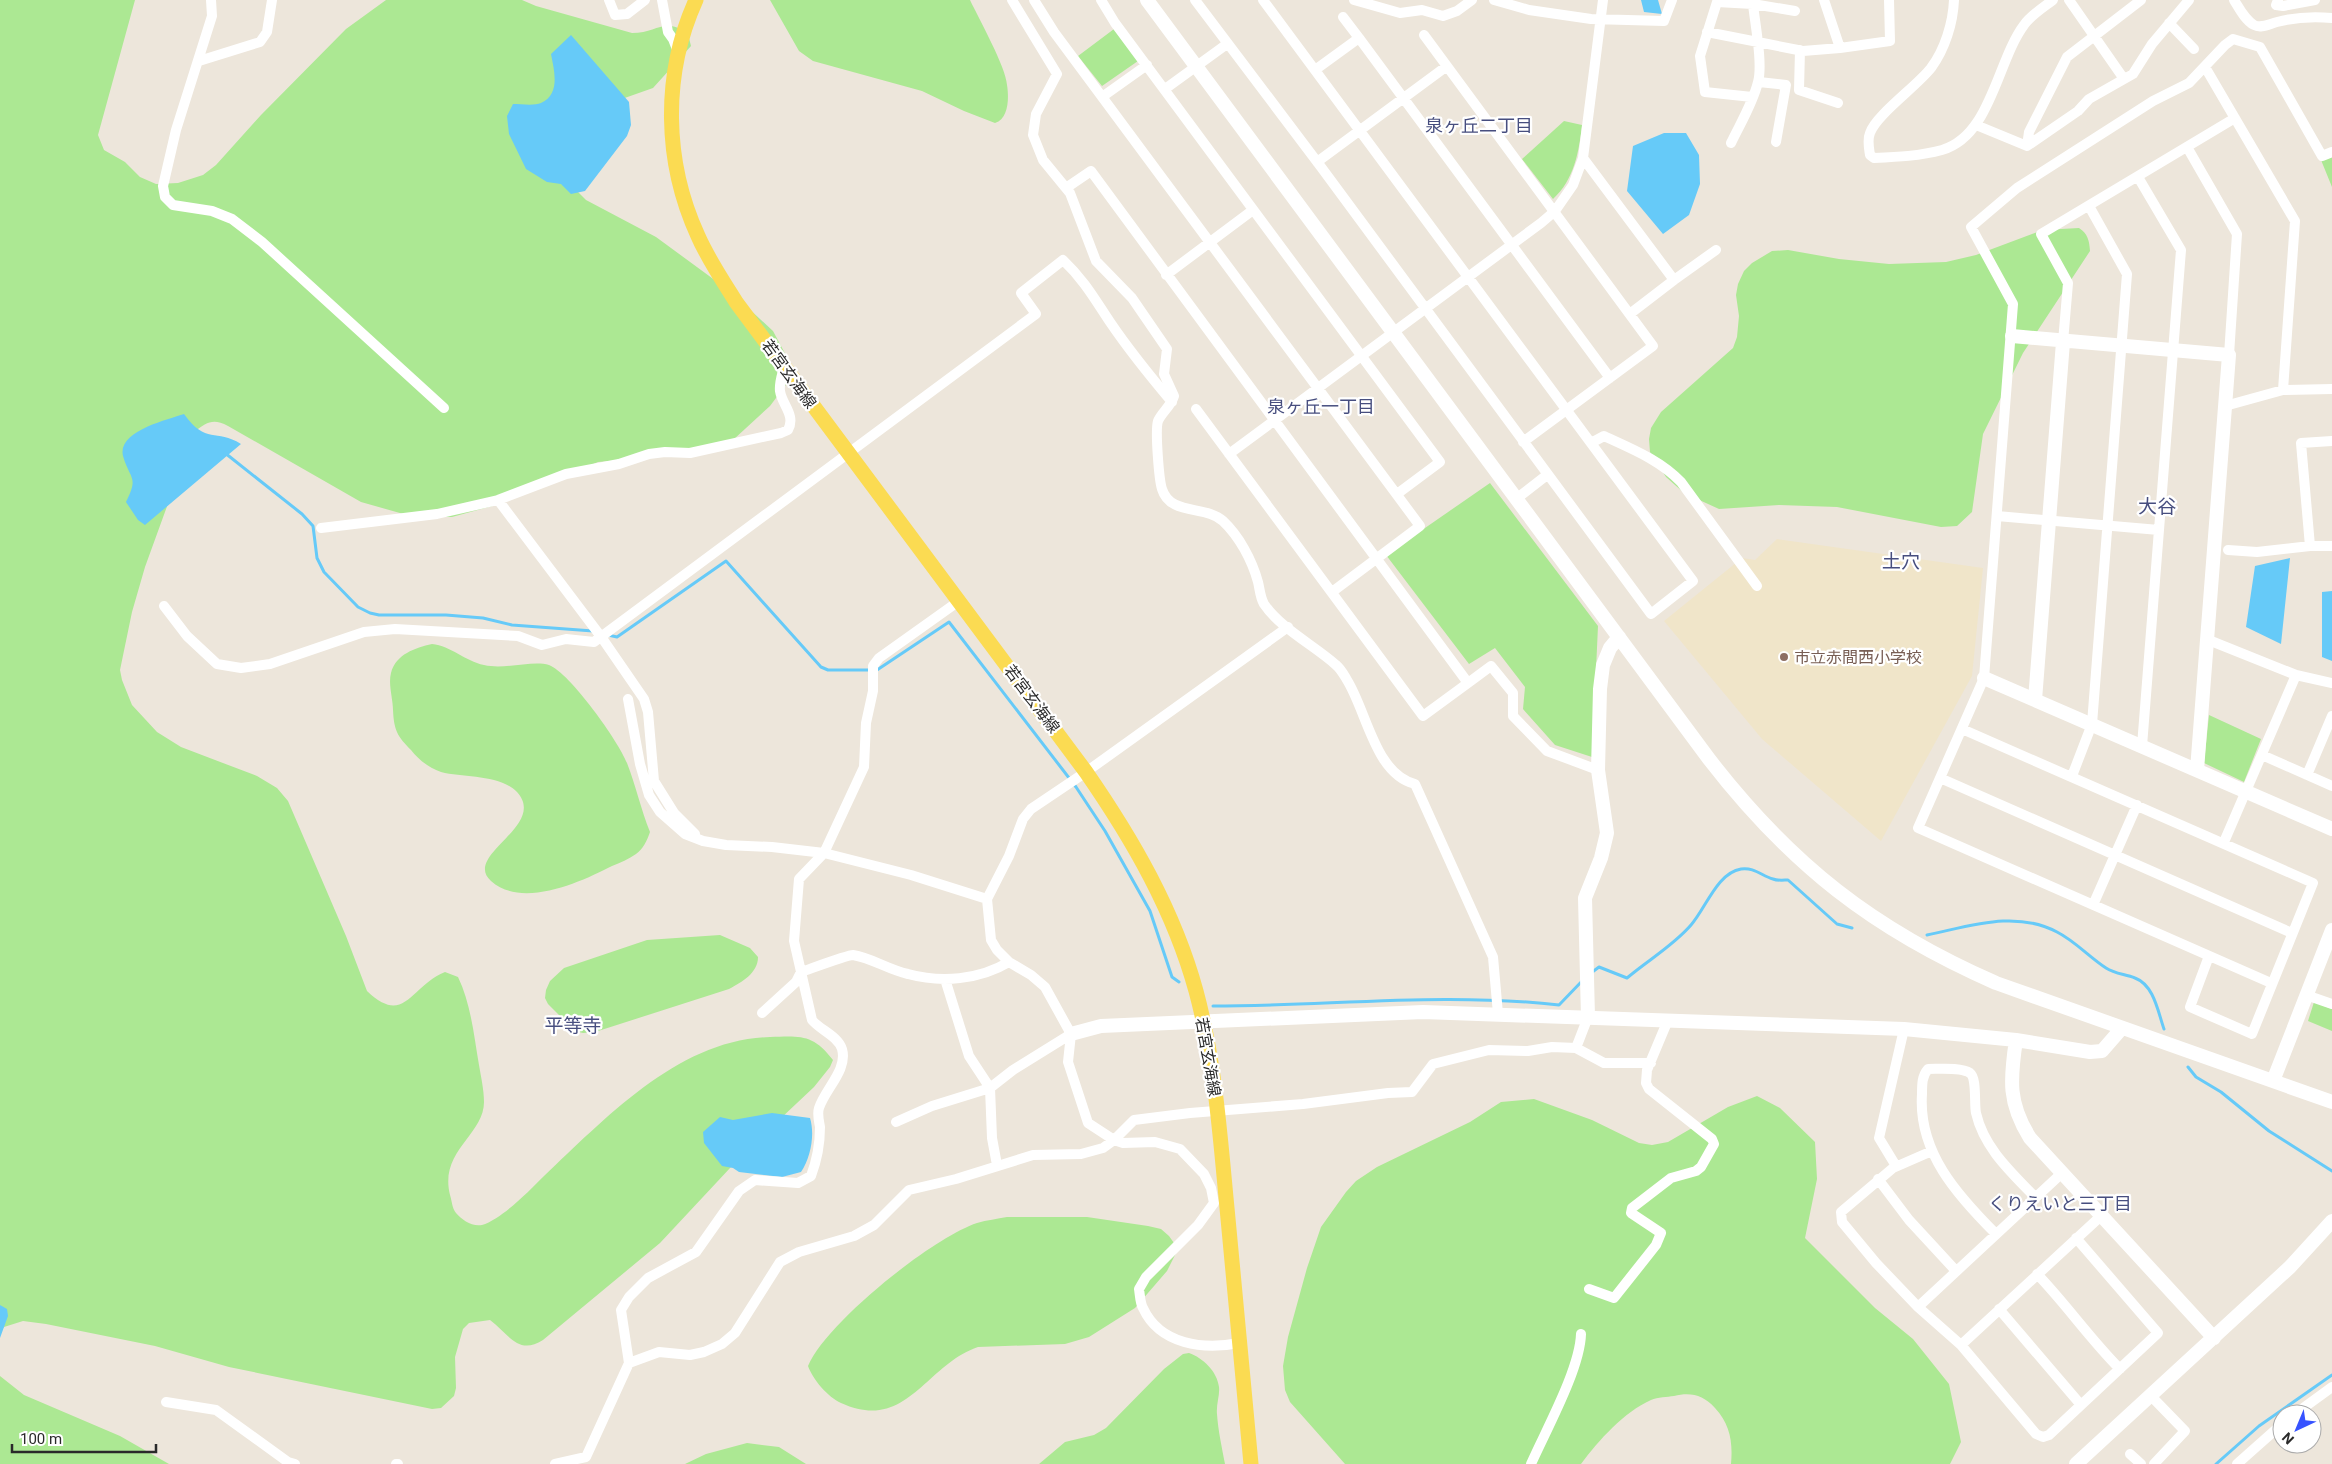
<svg xmlns="http://www.w3.org/2000/svg" width="2332" height="1464" font-family="Roboto,'Noto Sans JP',sans-serif">
  <rect width="100%" height="100%" fill="#ede6db"/>
  <path fill="#f0e5c9" d="M1777,539L1983,568L1972,676L1881,841L1762,739L1664,621L1742,558L1755,560Z"/>
  <path fill="#ace893" d="M0,0H135L98,135L104,150L125,162L140,177L156,184L178,183L203,175L216,165L261,115L346,29L386,0H522L536,6L632,33C658,33 664,16 688,34L691,46L653,88L619,100L555,169L586,200L656,237L731,292L773,331L789,361L791,378L770,406L733,440L670,456L598,462L496,505L452,517H414L361,502L228,426C213,418 207,422 194,432L145,567L132,612L120,670L122,680L132,705L157,732L181,747L257,776L277,788L288,801L346,936L367,991C405,1027 410,986 445,972L458,977C471,1004 474,1036 479,1065C481,1077 484,1090 484,1102C484,1135 439,1151 450,1195C452,1201 452,1208 456,1213C462,1220 472,1227 482,1225C502,1219 529,1191 544,1176C606,1118 679,1039 770,1037C801,1036 813,1034 833,1060L830,1067L814,1087L745,1152L660,1243L543,1340C518,1356 509,1334 490,1320L469,1323L463,1329L455,1357L456,1388L454,1396L441,1408L432,1409L229,1367L155,1346L46,1324L23,1321L4,1327L0,1332Z
    M770,0H970C979,19 1006,67 1007,85C1009,97 1009,119 995,123L964,111L922,91L813,61L799,51Z
    M1114,29L1138,61L1102,86L1078,56Z
    M1564,121L1582,125C1579,152 1574,180 1553,199L1522,159Z
    M2332,157V187L2321,160Z
    M2079,228C2088,234 2089,240 2090,251L2023,353L1983,434L1972,512L1957,526L1941,527L1837,507L1779,505L1719,509L1684,493L1666,477L1650,452L1649,439L1651,428L1661,412L1733,348L1737,337L1739,316L1736,295L1738,284L1744,271L1752,263L1772,251L1788,250L1839,259L1889,264L1946,262L1976,255L2043,230Z
    M1490,483L1598,626L1592,757L1555,745L1523,709L1525,687L1495,648L1469,664L1386,555Z
    M432,644C451,646 465,661 484,665C505,670 532,660 549,665C570,673 619,742 627,763C636,786 641,810 650,832C647,841 643,849 636,854C629,859 620,863 612,866C581,882 522,909 491,881C462,855 548,826 517,792C499,774 464,778 441,772C429,768 419,760 411,750C397,736 394,730 393,710C393,699 388,684 391,673C396,654 415,648 432,644Z
    M2209,715L2261,739L2244,782L2204,763Z
    M720,935L750,948L758,957C758,973 742,982 729,989L595,1032L583,1033L575,1031L548,1004L545,998L546,990L550,981L564,968L647,940Z
    M2314,1002L2332,1009V1031L2308,1021Z
    M1757,1096L1780,1108L1815,1142L1817,1179L1805,1238L1875,1308L1913,1339L1949,1384L1961,1442L1950,1464H1731C1733,1442 1730,1424 1715,1408C1703,1395 1691,1392 1674,1396C1667,1397 1658,1397 1651,1400C1624,1412 1599,1440 1581,1464H1345L1290,1402L1285,1390L1283,1366L1288,1337L1307,1268L1321,1227L1346,1192L1356,1181L1377,1167L1470,1122L1501,1102L1534,1099L1592,1120L1639,1143L1652,1145L1668,1142L1728,1107Z
    M1007,1217H1087L1148,1226L1161,1229L1169,1236L1174,1243L1176,1253L1167,1271L1135,1308L1089,1337L1065,1344L978,1347C925,1365 907,1433 841,1403C828,1397 813,1380 808,1366C826,1323 932,1238 977,1223C987,1220 997,1219 1007,1217Z
    M1189,1353C1203,1358 1217,1371 1219,1387C1220,1395 1216,1405 1217,1414C1218,1430 1222,1448 1225,1464H1039L1065,1442L1094,1435L1106,1428L1164,1369L1183,1354Z
    M0,1376L24,1395L120,1436L169,1464H0Z
    M747,1443L779,1447L806,1464H685L706,1454Z"/>
  <path fill="#66caf8" d="M1641,0H1658L1662,14L1644,12Z
    M571,35L629,102L631,125L627,136L585,191L571,194L561,184L547,182L526,169L509,134L507,116L513,104C521,104 534,106 541,103C561,94 554,70 551,54Z
    M1664,133H1686L1699,155L1700,184L1689,215L1663,234L1627,191L1633,146Z
    M184,414C206,445 216,428 241,444L145,525L138,520L126,502C139,476 130,480 123,456C117,431 167,420 184,414Z
    M2290,558L2281,644L2246,627L2255,566Z
    M2332,591V661L2322,657V592Z
    M772,1113L810,1118C815,1134 811,1157 801,1172L782,1177L739,1172L733,1168L722,1166L704,1143L703,1132L720,1117L733,1120Z
    M0,1305L7,1309L8,1316L0,1338Z"/>
  <g fill="none" stroke-linecap="round" stroke-linejoin="round">
    <path stroke="#66caf8" stroke-width="3" d="M225,453L302,514L313,526L317,558L324,572L358,607L370,613L379,615H446L483,618L512,625L593,631
      M608,635L617,637L726,561L821,667L828,670H877L949,622L1076,787L1105,831L1150,911L1172,977L1179,982
      M1927,935C1971,926 2015,910 2057,932C2075,941 2089,957 2106,968C2115,974 2125,974 2135,978C2154,985 2158,1012 2164,1029
      M1591,973L1599,967L1627,978C1648,960 1673,946 1691,925C1706,908 1717,873 1741,869C1754,867 1762,876 1773,879C1778,881 1784,880 1788,880L1837,924L1852,928
      M1213,1006C1328,1006 1444,992 1559,1005L1584,979
      M2188,1067L2196,1077L2221,1092L2269,1131L2332,1171
      M2216,1464L2259,1426L2332,1375"/>
    <path stroke="#fff" stroke-width="10" d="M211,0L212,16L176,130L163,186L165,197L173,205L212,211L232,219L262,242L444,408
      M609,0L615,15L627,14L645,0
      M662,0L668,32L673,39L678,52
      M1012,0L1057,74L1036,114L1033,135L1043,160L1070,193L1096,261L1132,298L1167,349L1164,374L1174,396C1171,406 1162,412 1158,421C1155,430 1159,480 1162,489C1170,516 1206,505 1223,521C1239,536 1252,560 1258,582C1260,590 1260,597 1264,604C1280,628 1315,646 1336,665C1341,669 1344,675 1347,680C1367,712 1375,774 1415,784L1493,957L1498,1014
      M1034,0L1054,32L1420,526L1332,592
      M1101,0L1115,23L1440,462L1397,494
      M1195,0L1321,167L1651,614L1693,581L1263,0
      M1354,0L1400,13L1422,10L1443,16L1457,11L1472,0
      M1494,0L1529,10L1591,19L1664,21L1672,0
      M1753,0V4L1795,11
      M1824,0L1840,48
      M1954,0C1953,23 1945,49 1931,68C1917,86 1876,115 1870,133C1867,140 1869,148 1870,155L1874,158C1897,157 1920,156 1942,150C1991,136 1997,61 2024,25C2031,15 2044,7 2053,0
      M2069,0L2124,79
      M2234,0C2239,8 2245,20 2254,25C2261,29 2269,24 2277,22C2296,17 2312,16 2332,18
      M2278,0L2276,5L2283,6L2315,0
      M1343,17L1359,38
      M2169,23L2194,49
      M1707,32L1803,51L1840,48L1890,41L1889,0
      M1424,35L1653,346L1523,442
      M1800,50L1799,90L1838,103
      M199,61L260,42L267,32L272,0
      M2205,67L2295,221L2283,390
      M1315,70L1359,38L1610,378
      M1759,82L1786,85L1776,142
      M1165,89L1227,44
      M1102,97L1147,65
      M1976,125L2027,146L2078,111L2089,99L2133,74L2152,44L2189,0
      M1731,143C1740,124 1753,103 1758,82C1763,64 1755,24 1753,4L1717,2L1700,56L1705,92L1752,97
      M2027,146L2029,132L2067,57L2141,0
      M2187,147L2237,234L2229,355
      M1583,158L1674,280L1631,313
      M1317,162L1447,66
      M2138,177L2181,250L2142,746
      M1066,188L1091,171L1468,683L1423,716L1196,409
      M1166,275L1253,210
      M1674,280L1716,250
      M2063,342L2068,283L2041,234L2235,118
      M2225,406L2283,390L2332,389
      M2332,441L2301,443L2310,546H2332
      M1591,443L1604,436C1632,449 1660,460 1681,482L1757,586
      M1229,454L1541,223L1555,211L1573,185L1583,158L1603,0
      M1516,499L1547,475
      M498,500L602,638L644,699L648,712L654,781L674,813L695,834
      M1997,516L2159,530
      M321,528L437,514L498,500L566,474L619,464L649,454L665,452L690,453L781,433L788,430C796,415 782,405 780,391C779,383 782,375 784,367
      M2228,550L2257,552L2310,546
      M164,606L187,636L217,664L241,668L270,664L364,632L395,629L518,636L542,645L566,639L594,642L1036,314L1021,293L1063,260C1084,280 1094,298 1110,322C1129,350 1150,376 1172,402
      M2206,639L2296,675L2332,683
      M1468,683L1491,666L1513,693V716L1547,751L1598,770
      M628,699L640,764L649,795L660,812L685,834L703,841L726,845L772,847L824,853L911,875L987,899
      M1962,729L2313,883L2252,1034L2190,1007L2209,956
      M2262,755L2332,786
      M2307,775L2332,716
      M2072,776L2092,724L2127,274L2089,206
      M1940,778L2292,933
      M2224,842L2296,675
      M2093,905L2137,805
      M945,979L969,1056L990,1088L992,1138L997,1165
      M2271,983L1918,828L1984,678L2013,304L1971,227L2017,188L2153,101L2189,83L2225,45L2233,39L2260,47L2322,156L2332,152
      M2306,995L2332,1004
      M762,1013L796,982L801,972C810,969 847,955 853,955C872,958 889,970 908,974C941,983 979,980 1009,962
      M1576,1048L1588,1017
      M896,1122L932,1106L990,1088L1013,1070L1071,1034
      M1932,1151L1893,1168L1841,1212L1842,1222L1876,1263L1918,1307L1961,1345L2036,1434L2043,1437L2049,1435L2158,1333L2076,1238
      M1896,1166L1879,1138L1904,1029
      M1878,1179L1909,1220L1956,1271
      M1996,1234C1957,1195 1918,1152 1922,1094C1922,1084 1922,1076 1928,1069C1940,1069 1961,1067 1970,1073C1977,1078 1974,1104 1976,1113C1984,1148 2011,1172 2035,1197
      M2037,1274C2066,1304 2090,1339 2120,1369
      M1589,1289L1614,1298L1656,1245L1661,1233L1631,1213L1632,1208L1671,1178L1696,1171L1701,1167L1714,1144L1712,1139L1649,1089L1646,1083L1647,1070L1668,1020
      M1918,1307L2062,1173
      M1999,1309L2081,1405
      M1239,1343C1204,1350 1160,1345 1143,1308C1140,1303 1140,1295 1139,1289L1146,1277L1198,1225L1214,1203L1211,1188L1204,1174L1180,1149L1155,1142L1123,1143L1114,1140L1088,1123L1068,1062L1071,1034L1045,987L1031,975L1009,962L997,950L991,940L987,899L1009,856L1023,819L1031,809L1086,772L1288,627
      M1961,1345L2101,1216
      M629,1363L659,1352L690,1355L704,1352L722,1344L735,1333L780,1262L799,1252L854,1236L874,1225L909,1190L956,1179L1033,1155L1081,1154L1103,1148L1114,1140L1134,1120L1190,1113L1303,1104L1388,1093L1412,1092L1433,1064L1489,1050L1528,1051L1552,1047L1576,1048L1604,1063H1651
      M2151,1396L2185,1431L2154,1464
      M166,1402L216,1410L288,1462L295,1464
      M2295,1414L2332,1387
      M2130,1454L2141,1464
      M396,1464H398
      M555,1464L586,1457L629,1363L621,1310L629,1297L648,1278L696,1252L739,1191L755,1180L798,1183L811,1176C817,1160 820,1144 820,1127C819,1121 817,1114 819,1108C825,1089 848,1070 842,1049C838,1036 820,1030 812,1020L794,941L799,879L824,853L864,767L866,723L873,691V666L879,658L959,601
      M1531,1464C1546,1430 1580,1369 1581,1334
      M2237,1464L2282,1424"/>
    <path stroke="#fff" stroke-width="14" d="M1147,0L1709,759C1791,865 1873,929 1996,983L2332,1102
      M2012,336L2229,355L2197,770
      M1984,678L2332,829
      M2035,700L2063,342
      M1588,1017L1585,898L1601,858L1607,833L1598,770L1600,689L1603,665L1610,648L1619,637
      M1071,1034L1101,1026L1423,1012L1904,1029L2016,1040L2090,1052L2102,1051L2122,1028
      M2016,1040C2010,1080 2008,1103 2030,1138L2214,1338
      M2273,1081L2332,930
      M2076,1464L2290,1267L2332,1221"/>
    <path stroke="#fbdb52" stroke-width="15" d="M696,0C662,75 664,162 698,236C708,259 723,281 736,302L1086,772C1133,840 1174,911 1196,991C1215,1061 1220,1135 1227,1208C1235,1293 1243,1379 1251,1464"/>
  </g>
  <circle fill="#8d6e63" stroke="#fff" stroke-width="2" cx="1784" cy="657" r="5"/>
  <g text-anchor="middle" dominant-baseline="central" stroke-width="4.5" stroke-linejoin="round" paint-order="stroke">
    <g font-size="16" fill="#2a2a2a" stroke="#fff">
      <text transform="translate(789 374) rotate(54)">若宮玄海線</text>
      <text transform="translate(1032 699) rotate(53)">若宮玄海線</text>
      <text transform="translate(1208 1057) rotate(80)">若宮玄海線</text>
    </g>
    <g font-size="16" fill="#785e54" stroke="#fff" text-anchor="start">
      <text x="1794" y="657">市立赤間西小学校</text>
    </g>
    <g font-size="18" fill="#474e7f" stroke="#fff">
      <text x="1479" y="125">泉ヶ丘二丁目</text>
      <text x="1321" y="406">泉ヶ丘一丁目</text>
      <text x="2060" y="1203">くりえいと三丁目</text>
    </g>
    <g font-size="19" fill="#474e7f" stroke="#fff">
      <text x="2157" y="506">大谷</text>
      <text x="1901" y="561">土穴</text>
      <text x="573" y="1025">平等寺</text>
    </g>
  </g>
  <g transform="translate(2297 1429) rotate(224)"><circle r="24" fill="#ffffff" stroke="#aaaaaa"/>
  <path d="M0-4L9 19L0 12L-9 19Z" fill="#3753ff"/>
  <text y="-8" font-size="14" font-weight="bold" text-anchor="middle" fill="#2a2a2a">N</text>
  </g>
  <path d="M12 1444v8h144v-8" fill="none" stroke="#2a2a2a" stroke-width="2.5"/>
  <text x="20" y="1444" font-size="15" fill="#2a2a2a" stroke="#ffffff" stroke-width="4" paint-order="stroke">100 m</text>
</svg>
